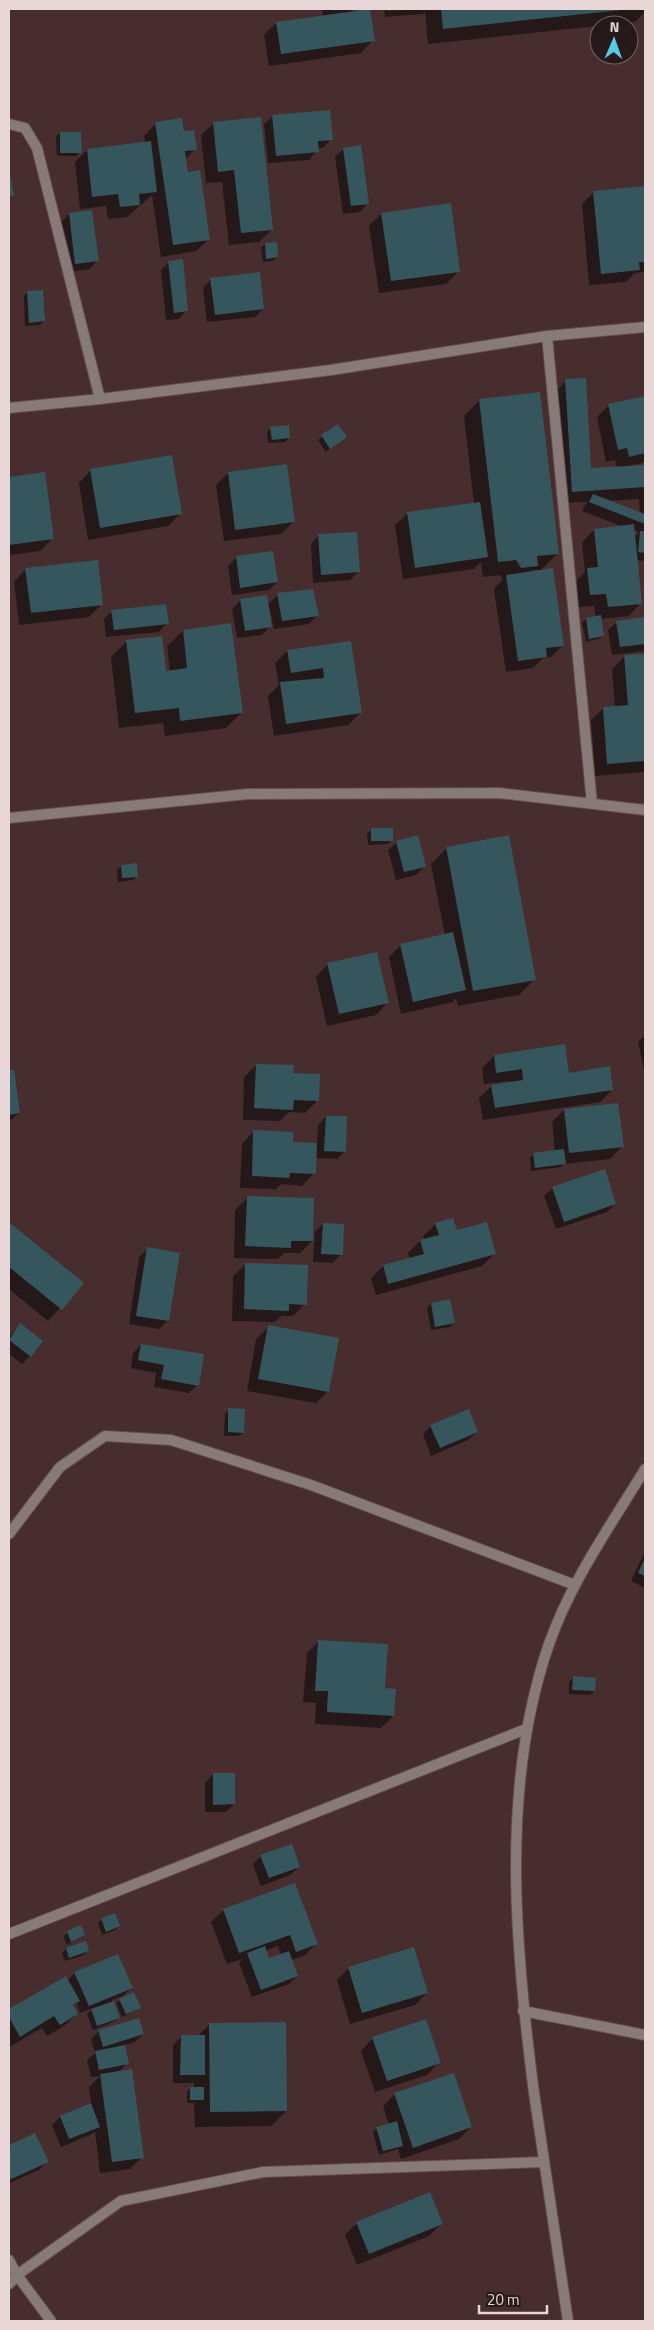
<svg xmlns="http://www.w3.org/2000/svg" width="654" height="2330" font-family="'Titillium Web',sans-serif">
  <rect width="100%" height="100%" fill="#472d2d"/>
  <path fill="#0007" fill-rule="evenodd" d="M322,9H354L351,12L373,40L361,53L269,66L264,35L276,23L323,16Z
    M384,9H389H387V11L415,9H645V12L635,22L428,44L425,12L423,14L385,17Z
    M273,116L331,139L323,148H317V151L309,160L268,163L264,124Z
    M156,123L183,133L195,149L185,160L187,173L209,239L196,251L161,257L152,195L127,217L108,219L106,206L80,209L75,162L87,150L145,143L144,136Z
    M214,123L271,230L259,242L229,245L222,182L206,183L201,135Z
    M60,133L80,152L76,156H57L56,137Z
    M343,149L368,203L360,212L343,214L335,157Z
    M645,188V272L635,273L626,282L589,285L582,204L594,192Z
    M69,214L97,261L89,269L67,272L61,222Z
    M381,214L459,271L446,284L379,293L369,226Z
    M265,244L277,257L273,261L263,262L261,248Z
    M169,262L187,310L179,319L166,320L161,270Z
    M211,279L263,309L255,317L207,322L203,288Z
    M28,292L44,321L40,325L25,326L24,296Z
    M566,381L590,470L617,468L615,460L606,462L597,417L609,405L645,397V460L642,463L627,466H645V514H641L645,516V561L636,560L641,603L629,616L600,619L603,635L599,639L586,642L582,623L586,619L596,617L594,606L578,607L575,582L585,572L582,542L594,530L624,527L582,511L587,502L560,503L554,393ZM639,499L640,514L606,501ZM633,530L639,532L634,538Z
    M480,400L558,553L541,570H532L529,573L563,645L551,657L543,658L533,668L506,672L494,589L503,579L500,575L483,577L481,562L474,569L403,579L395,525L408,513L474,504L464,416Z
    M338,425L345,437L326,452L318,440Z
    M271,428L289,438L285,442L268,443L267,432Z
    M91,470L180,514L168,526L88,540L79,483Z
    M228,473L293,522L281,534L224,541L216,485Z
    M44,474L52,539L40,551L9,555V478Z
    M319,535L358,572L350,580L313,583L311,544Z
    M236,558L277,582L269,590L232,595L228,566Z
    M26,569L101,605L89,617L19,625L14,582Z
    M278,595L317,616L309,624L274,629L270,610H268L270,626L262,635L237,638L232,609L241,600L267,605Z
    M112,611L167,623L159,632L106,637L104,619Z
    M645,618V651L612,655L608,630L617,622Z
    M183,631L241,713L226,728L165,736L163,723L119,728L111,657L126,642L165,672H170L167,646Z
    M350,642L360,713L348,725L274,736L268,696L279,685L275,663L287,651Z
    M645,655V772L595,776L591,720L604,708L615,707L612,669L625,656Z
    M371,830L392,840L388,844L368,845L367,834Z
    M397,842L424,867L416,875L396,880L388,850Z
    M447,848L535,979L519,995L458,1006L456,998L453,1002L401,1014L389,957L401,945L445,935L431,864Z
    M121,866L137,876L133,880L118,882L117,870Z
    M328,964L388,1002L376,1015L327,1026L316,977Z
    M645,1035V1075L638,1042Z
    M494,1056L568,1074L612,1090L600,1102L483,1120L479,1098L492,1086L510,1083V1081L484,1084L482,1068Z
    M256,1065L292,1074L317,1101L305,1113L289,1112L280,1121L243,1120L244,1077Z
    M12,1071L19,1113L9,1122V1072Z
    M564,1110L622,1146L610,1159L564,1164L561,1167L531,1171L530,1158L533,1154L555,1151L552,1122Z
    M326,1117L345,1151L337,1159L315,1158L314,1173L302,1186L281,1184L276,1189L240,1188L242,1144L254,1131L292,1144H317L318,1125Z
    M553,1188L615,1204L607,1212L556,1229L544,1196Z
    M247,1198L312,1241L300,1253H284L278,1259L234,1258L235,1210Z
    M323,1224L341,1254L333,1263L313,1262L315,1232Z
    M436,1224L456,1231L494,1254L482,1266L376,1295L371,1278L383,1266L410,1259L408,1253L420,1241L425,1240L423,1236Z
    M10,1225L82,1284L48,1321L9,1289V1226Z
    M148,1249L168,1320L159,1329L129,1324L139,1257Z
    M246,1264L305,1304L293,1316H281L275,1322L232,1321L233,1276Z
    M431,1304L454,1323L450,1327L431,1330L427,1308Z
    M20,1325L30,1356L22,1364L9,1354V1337Z
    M269,1327L328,1391L316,1403L247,1391L256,1339Z
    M141,1345L198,1385L189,1393L154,1387L156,1373L131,1368L133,1353Z
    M229,1410L243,1433L239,1436H224L225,1413Z
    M431,1426L477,1432L468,1440L431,1456L423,1434Z
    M645,1551V1588L631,1581Z
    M319,1641L383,1689L395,1690L393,1716L381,1728L315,1724L316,1703L303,1702L307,1653Z
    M573,1678L594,1691L590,1695L569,1694V1682Z
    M213,1774L234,1804L226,1812H205V1783Z
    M261,1856L299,1867L290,1875L261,1886L253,1864Z
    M224,1910L316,1944L304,1956L291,1960L297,1976L289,1984L252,1997L239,1963L243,1959L227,1964L211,1922ZM278,1946L281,1955L269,1959L265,1951Z
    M102,1919L119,1926L115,1930L102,1935L98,1923Z
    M80,1927L84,1935L67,1945L63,1936Z
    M66,1949L87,1951L84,1955L65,1961L62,1953Z
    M349,1968L427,1993L415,2005L350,2024L337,1980Z
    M75,1973L131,1988L123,1996L112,2000L119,2017L115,2021L93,2030L87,2014L94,2008L80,2013L76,2003L73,2007L77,2014L64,2026L47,2036L42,2028L9,2047V2010L65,1977L67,1981Z
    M120,2000L139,2008L122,2017L116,2003Z
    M209,2025L286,2111L271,2126L195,2127L194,2103H187V2092L191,2088H194V2083H173V2045L182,2036H198Z
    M99,2031L143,2034L135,2042L124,2045L127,2063L119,2072L142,2157L130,2169L100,2173L95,2131L90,2135L61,2147L52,2125L60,2117L91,2104L89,2087L100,2076L91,2077L87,2060L95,2053L91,2039Z
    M373,2038L439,2062L427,2075L375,2092L361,2051Z
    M395,2094L471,2127L459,2139L401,2159L398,2149L379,2155L373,2132L377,2128L389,2125L383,2106Z
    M34,2135L47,2162L39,2170L9,2183V2146Z
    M357,2223H442L429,2236L357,2265L345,2235Z"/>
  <path fill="#36565e" d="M370,9L375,41L281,54L276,22Z
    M441,9H621V10L443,29Z
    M330,110L333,140L318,141L319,152L276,156L272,115Z
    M261,117L273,230L241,233L234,170L218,172L213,122Z
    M182,118L184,131L194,130L197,150L185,151L188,172L200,170L210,240L173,245L155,122Z
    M60,132H81L82,153H60Z
    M151,141L157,192L139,194L140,205L120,207L118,194L92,197L87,149Z
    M361,145L369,204L351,206L343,148Z
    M9,170L14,195L9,196Z
    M645,186V262H639L640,270L601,274L593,191Z
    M451,203L460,272L391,281L381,213Z
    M92,210L99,261L75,264L69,213Z
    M277,242L278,257L266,259L265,243Z
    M183,259L188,311L174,313L168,261Z
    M260,272L264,309L215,315L210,278Z
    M43,290L45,321L29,323L27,291Z
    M586,378L591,468L645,465V487L572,492L565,379Z
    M540,392L559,554L537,556L538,566L521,568L516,560L498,562L479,399Z
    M645,396V453L629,457L627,448L618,450L608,404Z
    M338,424L347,437L330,449L321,435Z
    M289,425L290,438L272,440L270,427Z
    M172,455L182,514L100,528L90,469Z
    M287,464L295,522L235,530L228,472Z
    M45,472L54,539L9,545V477Z
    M593,494L645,514V524L589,502Z
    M480,502L488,557L415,568L407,512Z
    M634,524L642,604L608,607L606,594L590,595L587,568L598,567L594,529Z
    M640,531H645V553L638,552Z
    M357,532L360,572L321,575L318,534Z
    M273,551L278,582L240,588L236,556Z
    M98,560L103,605L31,613L25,568Z
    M553,568L564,646L546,648L547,657L518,661L506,575Z
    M313,589L319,616L282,621L277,593Z
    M267,595L272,627L245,631L240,599Z
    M166,604L169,624L114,630L111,610Z
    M601,615L604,636L589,639L586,618Z
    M645,617V644L620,647L616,621Z
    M231,623L243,713L180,721L179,708L135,713L126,640L162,636L166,671L187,668L183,630Z
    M351,641L362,713L286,724L280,682L324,678L323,668L291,673L287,650Z
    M645,654V761L607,764L603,707L628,705L624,655Z
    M371,828H393V841H371Z
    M418,835L426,867L404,872L396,841Z
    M509,835L536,980L473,991L446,847Z
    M137,863L138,877L122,878L121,865Z
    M453,932L466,990L413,1002L400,944Z
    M377,952L389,1003L339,1014L327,963Z
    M565,1044L569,1073L610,1066L613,1090L495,1108L491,1085L523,1080L522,1069L496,1073L494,1055Z
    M256,1064L294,1065L293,1073L320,1074L319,1101L294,1100L293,1110L254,1108Z
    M9,1070H14L20,1113L9,1115Z
    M618,1103L624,1147L569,1153L564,1109Z
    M326,1116H347L346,1152L324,1151Z
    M253,1130L293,1132V1142L317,1143L316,1174L290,1173L289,1178L252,1176Z
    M564,1149L566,1164L535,1168L533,1153Z
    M605,1169L616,1204L564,1222L552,1187Z
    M247,1196L314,1198L313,1241H291V1248L245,1246Z
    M453,1218L457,1230L487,1222L496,1254L388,1284L383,1265L424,1254L420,1240L439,1235L435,1223Z
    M10,1223L84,1283L62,1310L9,1267Z
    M323,1223L344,1224L343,1255L321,1254Z
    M147,1247L180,1253L169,1321L136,1316Z
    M245,1263L308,1265L307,1305L289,1304V1311L244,1309Z
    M450,1299L455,1323L435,1327L431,1303Z
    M20,1323L43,1341L31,1357L9,1340Z
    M268,1325L339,1338L329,1392L258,1379Z
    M141,1344L204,1354L199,1386L161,1379L164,1365L138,1360Z
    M228,1408L245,1409L244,1433L228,1432Z
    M469,1409L478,1432L440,1448L430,1425Z
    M645,1558V1576L638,1573Z
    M318,1640L388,1644L385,1688L396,1689L394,1716L327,1712L328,1691H315Z
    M573,1676L596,1678L595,1691L572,1690Z
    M213,1773H235V1804L213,1805Z
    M292,1844L300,1867L269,1878L260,1855Z
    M295,1883L318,1944L296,1952L290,1935L239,1953L223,1909Z
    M115,1913L120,1926L106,1932L101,1918Z
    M81,1925L85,1935L71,1942L67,1931Z
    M86,1941L89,1951L69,1958L66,1948Z
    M265,1946L269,1958L289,1951L298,1976L261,1990L247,1953Z
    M414,1947L428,1993L362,2013L348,1967Z
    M118,1954L133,1988L89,2006L74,1972Z
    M66,1976L80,2001L73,2005L78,2014L60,2025L54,2016L20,2037L9,2017V2009Z
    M134,1992L141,2008L126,2014L119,1999Z
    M114,2001L120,2018L97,2026L91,2009Z
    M139,2018L144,2034L103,2047L98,2030Z
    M426,2019L441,2063L387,2081L372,2037Z
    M286,2022L287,2111L210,2112L209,2023Z
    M181,2035H205V2075H180Z
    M125,2045L129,2064L99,2070L95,2051Z
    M132,2069L144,2158L112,2162L100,2074Z
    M454,2073L472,2127L413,2148L394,2093Z
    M190,2087H204V2100H190Z
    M91,2103L100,2127L69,2139L60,2116Z
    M397,2121L403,2146L383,2151L376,2127Z
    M35,2133L49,2162L9,2180V2145Z
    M430,2192L443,2224L369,2254L356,2222Z"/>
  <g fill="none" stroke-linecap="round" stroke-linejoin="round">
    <defs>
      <path id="minor" d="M9,124L25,128L37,148L100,399
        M547,336L592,804
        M9,408L100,399L331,370L547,336L645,327
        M9,818L248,794L499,793L645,810
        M9,1534L60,1467L105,1436L171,1440L311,1485L575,1585
        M9,1934L526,1729
        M523,2011L645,2035
        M9,2260L17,2275L51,2321
        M9,2284L17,2275L121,2201L263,2172L543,2162
        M568,2321C556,2245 545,2169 534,2093C515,1947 500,1785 549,1644C571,1581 611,1525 645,1469"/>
    </defs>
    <use href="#minor" stroke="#644c4c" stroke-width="12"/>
    <use href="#minor" stroke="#897a7a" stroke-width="10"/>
  </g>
  <rect width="654" height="2330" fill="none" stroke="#e9d7d7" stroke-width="20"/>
  <g transform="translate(614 40) rotate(2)"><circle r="24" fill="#251919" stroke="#736565"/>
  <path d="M0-4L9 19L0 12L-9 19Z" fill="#58c9e4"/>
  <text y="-8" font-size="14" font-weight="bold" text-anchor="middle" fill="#e9d7d7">N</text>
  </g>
  <path d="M479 2305v8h68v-8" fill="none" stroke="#e9d7d7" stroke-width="2.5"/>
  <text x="487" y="2305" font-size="15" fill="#e9d7d7" stroke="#251919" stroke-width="4" paint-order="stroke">20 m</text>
</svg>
